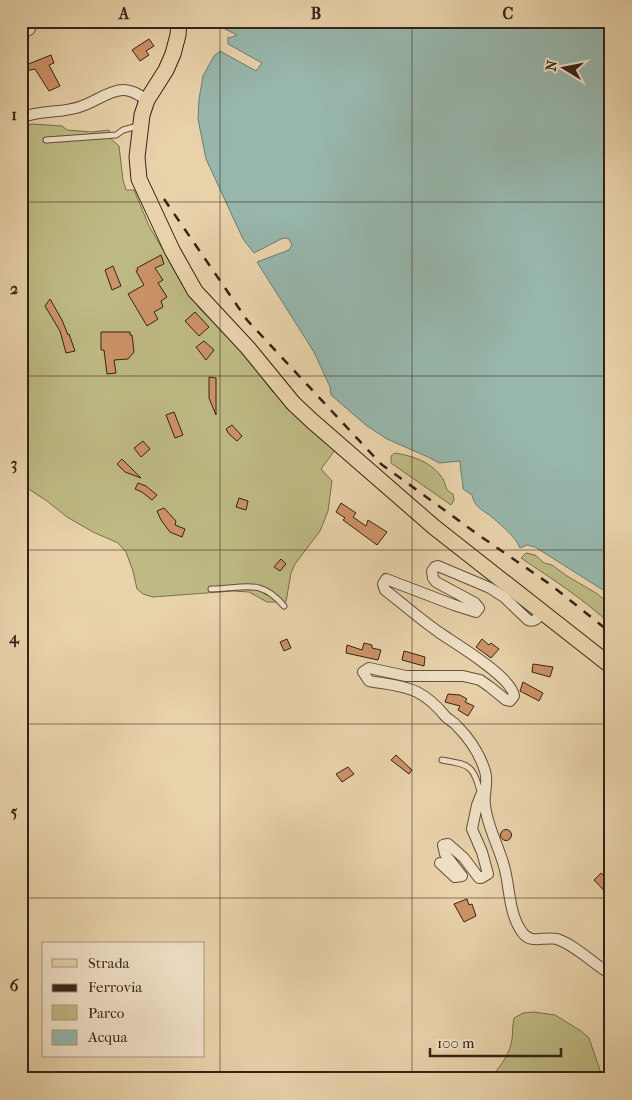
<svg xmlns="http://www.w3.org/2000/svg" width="632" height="1100" font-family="'IM FELL French Canon',serif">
  <rect width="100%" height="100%" fill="#e9d3ab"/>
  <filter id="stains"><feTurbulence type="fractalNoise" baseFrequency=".004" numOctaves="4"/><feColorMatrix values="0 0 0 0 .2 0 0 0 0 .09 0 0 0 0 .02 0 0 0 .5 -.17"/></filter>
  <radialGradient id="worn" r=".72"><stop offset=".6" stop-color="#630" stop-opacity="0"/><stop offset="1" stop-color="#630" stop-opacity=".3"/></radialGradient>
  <path fill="#beba83" stroke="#7a6e4c" d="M32,124L62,126L67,130L92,132L109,130L110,138L119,146L123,180L126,190H134L149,226L190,296L201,310L232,340L273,392L335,450L321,469L332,481L328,511L320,531L295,564L291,573L286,602H267L249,592L233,591L153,597L143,594L137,589L133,571L126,552L118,543L93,532L67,517L47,501L21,484V127Z
    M395,453C413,456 432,462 443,479C447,486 444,490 453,494L454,500L451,505L391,463V456Z
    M526,553L535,555L544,563L552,565L567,576L596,593L611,605V625C584,599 552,579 521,558Z
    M534,1012L555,1015L581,1031L589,1038L603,1079H490C500,1066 510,1055 512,1039C513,1032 512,1026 514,1018L523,1013Z"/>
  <path fill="#97b7ad" stroke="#707b71" d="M219,21H611V595L535,547L527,545L520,548C516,537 502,526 493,518C484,510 475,509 472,495L463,489C463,480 460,471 460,461L439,463L428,457L387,439L367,426L331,395L330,387L314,352L257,262L289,250L292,245L289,239L285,238L281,239L254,253L243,239L206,159L198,119L199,99L203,76L214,56L220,51L256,71L262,63L228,44V37L230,38L237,35L221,27Z"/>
  <path fill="#cd9268" stroke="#362216" d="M149,39L154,46L146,51L149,55L140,61L132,50Z
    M51,55L54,63L49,65L60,86L49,91L35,69L21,72V67Z
    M161,255L164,264L155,268L163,280L158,283L167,297L161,301L163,307L154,312L158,319L147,326L128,294L144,285L136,271L138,270L137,268Z
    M113,266L121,286L112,290L105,270Z
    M50,299L62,320L68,335L69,334L75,351L66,353L60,331L45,306Z
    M195,312L209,327L199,336L185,321Z
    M101,332H130V335H132L134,352L128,359L114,360L116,373L107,374L104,350H101Z
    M204,341L214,350L206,360L196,347Z
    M209,377L216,378V415L209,398Z
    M174,412L183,435L175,438L166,415Z
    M232,425L242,436L237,441L229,434L226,429Z
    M143,441L150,449L141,457L134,448Z
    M122,459L141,478L125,472L117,464Z
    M138,483L146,486L157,495L152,500L142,492L135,489Z
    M239,498L248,501L246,510L236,507Z
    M341,503L356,513L353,517L366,526L368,520L387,532L377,545L343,520L345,518L336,512Z
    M164,508L176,521L175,525L185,529L182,537L170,532L161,520L157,511Z
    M281,559L286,564L280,571L274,567Z
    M287,639L291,648L284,651L280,642Z
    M482,639L489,645L491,643L499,649L491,658L476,647Z
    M364,643L372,645V648L381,650L378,660L346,653L347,645L362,650Z
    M404,651L425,657L424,666L402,660Z
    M533,664L553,667L550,677L532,672Z
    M523,682L543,693L539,701L520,691Z
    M448,694L460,695L467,699L465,702L474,706L468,716L458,710L460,706L445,702Z
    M396,755L412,770L409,774L391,760Z
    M348,767L354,774L342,782L336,774Z
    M500.5 835a5.5 5.5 0 1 1 11 0a5.5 5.5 0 1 1-11 0Z
    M611,870V898L594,880L601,873L604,876Z
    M467,899L469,905L472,904L476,916L464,922L454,904Z"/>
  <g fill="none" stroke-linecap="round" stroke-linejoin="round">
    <defs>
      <path id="lane" d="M46,140L116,135L123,130L138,126
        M211,589C243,589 260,577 284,606
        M442,760C471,765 473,765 481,795"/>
      <path id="street" d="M21,35L30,29L31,21
        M21,118C40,109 63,114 82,106C95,102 108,91 122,90C131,89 139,95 147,100
        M542,612C538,617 535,623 528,620L504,597L490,588L438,566L435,567L432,571L433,578L436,582L475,603L479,608L476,612L454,605L386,579L383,584L385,590C403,604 421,620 440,633C456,644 512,677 514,696L510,701L506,700L490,687L480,680L463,676H406L369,668L363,672L369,681C385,684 403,685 417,692C429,698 438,707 446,717C449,720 454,722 457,726C469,738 480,755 485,771C489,783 483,793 485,805C487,827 500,848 505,870C510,890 509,914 522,932C531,945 544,936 557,939C577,946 593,964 611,974
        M440,863L455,877L462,876L445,854L443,845L448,844L464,858L479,878H481L488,874L482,852L472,829L477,805L481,795L484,793"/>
      <path id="primary" d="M179,21L178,35L173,54L166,70L147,100L142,115L137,157L139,179L172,250L195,291L248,348L293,403L311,420L434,527L611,666"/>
    </defs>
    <use href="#lane" stroke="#634e3b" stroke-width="7"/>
    <use href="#street" stroke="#634e3b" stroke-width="12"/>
    <use href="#primary" stroke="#362216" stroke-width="17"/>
    <use href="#lane" stroke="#f1e2c8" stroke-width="5"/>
    <use href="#street" stroke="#f1e2c8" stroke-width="10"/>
    <use href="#primary" stroke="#e9d3ab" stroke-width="15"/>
    <path stroke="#362216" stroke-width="2.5" stroke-dasharray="9 9" stroke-linecap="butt" d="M164,199L247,320L381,464L480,536L551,585L611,633"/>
  </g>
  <path fill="none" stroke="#362216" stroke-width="1" stroke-opacity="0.55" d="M220,21V1079M412,21V1079M21,202H611M21,376H611M21,550H611M21,724H611M21,898H611"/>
  <rect width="632" height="1100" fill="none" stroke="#e9d3ab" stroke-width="55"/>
  <rect x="42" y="942" width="162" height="115" fill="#f1e2c8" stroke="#a69581"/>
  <rect x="52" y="959" width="25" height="8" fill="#e9d3ab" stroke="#a69581"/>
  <text x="88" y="968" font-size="15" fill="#362216">Strada</text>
  <rect x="52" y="984" width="25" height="8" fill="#362216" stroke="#a69581"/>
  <text x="88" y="992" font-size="15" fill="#362216">Ferrovia</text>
  <rect x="52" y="1005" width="25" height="15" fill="#beba83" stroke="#a69581"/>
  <text x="88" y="1018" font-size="15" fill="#362216">Parco</text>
  <rect x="52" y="1030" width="25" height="15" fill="#97b7ad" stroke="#a69581"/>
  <text x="88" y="1042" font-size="15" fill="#362216">Acqua</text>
  <g transform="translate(564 68) rotate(280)" stroke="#f1e2c8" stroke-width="4" paint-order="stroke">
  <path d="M0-4L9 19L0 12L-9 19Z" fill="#362216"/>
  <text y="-8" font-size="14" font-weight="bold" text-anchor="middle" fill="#362216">N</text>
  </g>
  <path d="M430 1048v8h131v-8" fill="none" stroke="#362216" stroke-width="2.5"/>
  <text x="437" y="1048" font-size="15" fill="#362216" stroke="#f1e2c8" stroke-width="4" paint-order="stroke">100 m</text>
  <rect x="28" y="28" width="576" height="1044" fill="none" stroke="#362216" stroke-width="2"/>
  <g font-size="16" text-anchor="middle" font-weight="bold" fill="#362216">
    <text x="124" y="19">A</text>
    <text x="316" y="19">B</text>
    <text x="508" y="19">C</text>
    <text x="14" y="120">1</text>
    <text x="14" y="294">2</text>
    <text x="14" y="469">3</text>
    <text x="14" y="643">4</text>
    <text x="14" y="817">5</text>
    <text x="14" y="991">6</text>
  </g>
  <rect width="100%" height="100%" filter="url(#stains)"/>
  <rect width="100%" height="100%" fill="url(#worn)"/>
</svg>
